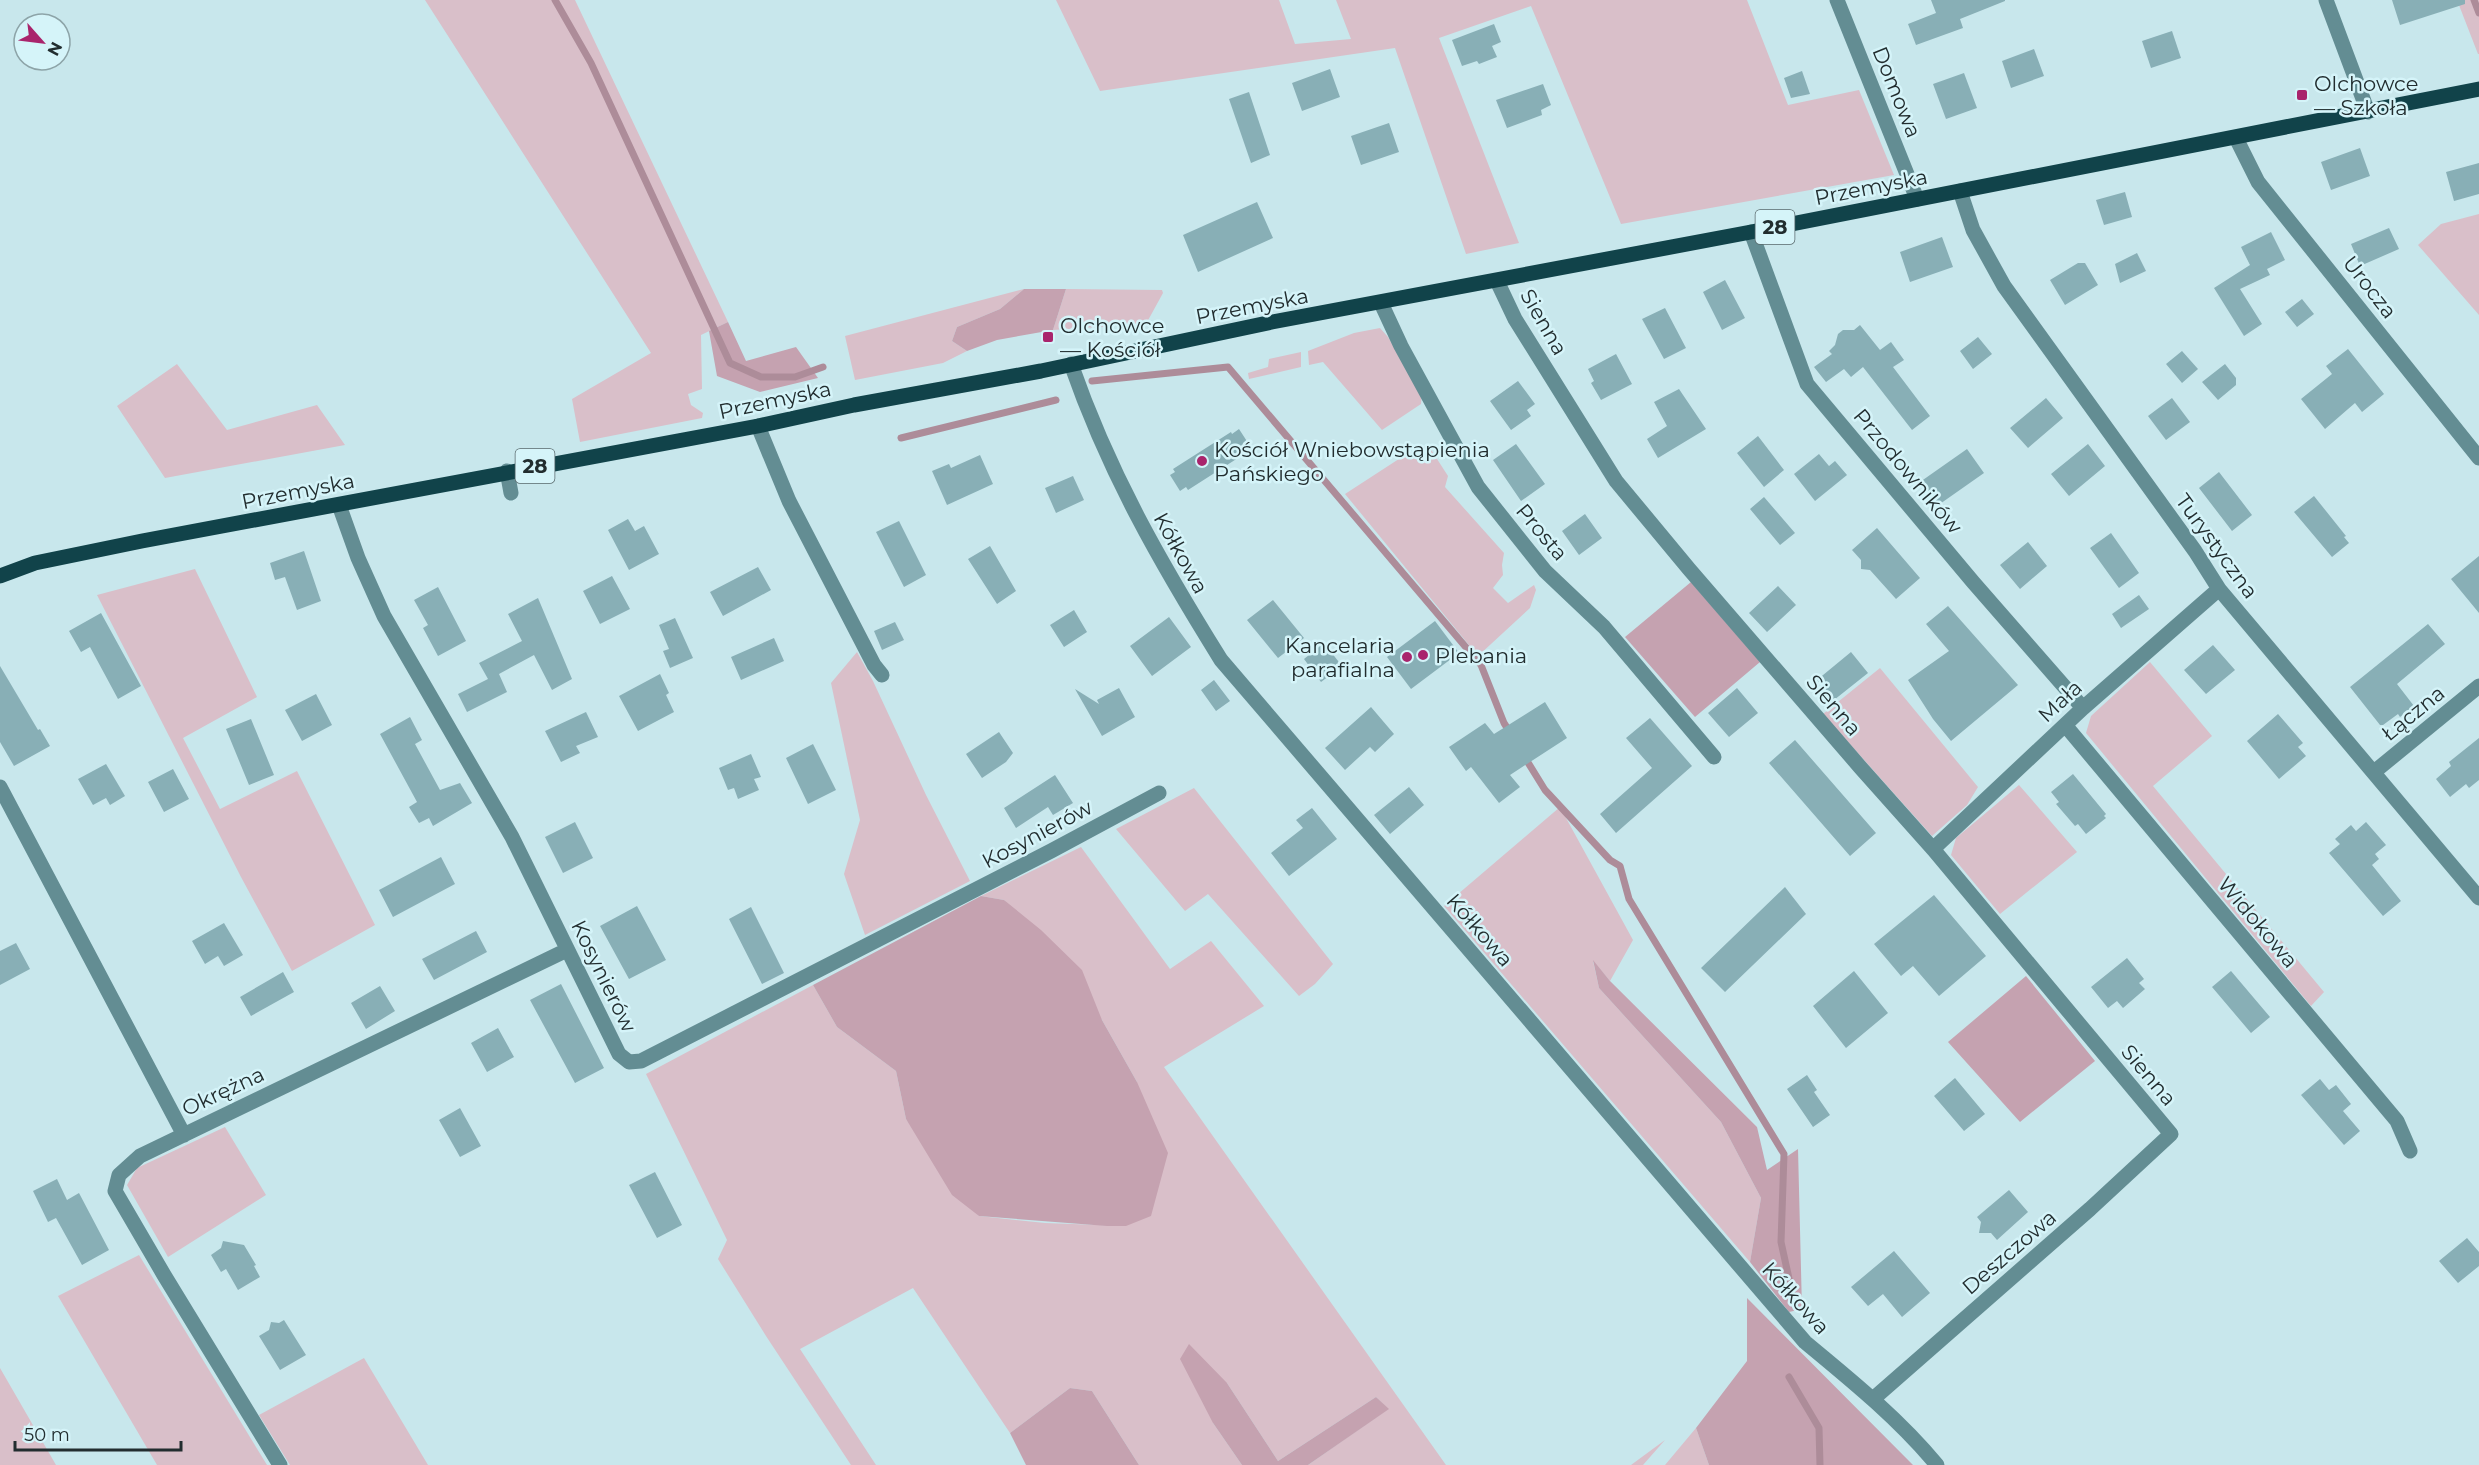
<svg xmlns="http://www.w3.org/2000/svg" width="2479" height="1465" font-family="Montserrat,sans-serif">
  <rect width="100%" height="100%" fill="#c8e7ec"/>
  <path fill="#d9bfc9" d="M425,0H575L728,322L701,335L702,389L688,394L691,405L703,413L702,418L580,442L572,399L651,353Z
    M1056,0H1279L1295,44L1351,39L1336,0H1747L1788,105L1859,90L1894,175L1621,224L1531,6L1439,38L1519,243L1466,254L1395,48L1100,91Z
    M2457,0H2479V54H2478Z
    M2479,214V315L2418,245L2441,224Z
    M1024,289L1000,309L957,327L952,341L967,351L943,363L855,380L845,336Z
    M1066,289L1162,290L1163,293L1146,324L1053,330Z
    M1380,328L1388,337L1422,393L1421,404L1382,430L1323,362L1309,365L1308,351L1354,333Z
    M1301,352V367L1249,379L1248,373L1268,367L1269,359Z
    M177,364L227,430L317,405L345,445L165,478L117,406Z
    M1428,445L1448,476L1445,487L1504,553L1502,565L1503,575L1493,588L1508,603L1534,585L1536,590L1530,608L1478,656L1345,494L1405,455Z
    M195,569L257,697L183,738L220,809L297,771L375,925L292,971L241,877L97,595Z
    M857,652L873,681L926,795L970,881L865,935L844,874L860,820L831,683Z
    M2150,662L2212,736L2153,786L2324,992L2311,1006L2086,733L2091,716Z
    M1880,668L1978,787L1967,805L1932,836L1823,714Z
    M2019,785L2077,852L2000,914L1951,855L1956,838Z
    M1194,788L1333,964L1315,984L1299,996L1208,894L1185,911L1116,829Z
    M1560,807L1633,940L1610,981L1593,961L1599,988L1721,1122L1761,1198L1750,1262L1444,906Z
    M1081,847L1170,969L1211,941L1264,1006L1164,1067L1446,1465H1308L1388,1409L1376,1397L1278,1461L1227,1383L1213,1423L1242,1465H1139L1092,1391L1070,1388L1010,1433L913,1288L800,1349L876,1465H851L766,1336L718,1259L727,1240L646,1074L813,985L837,1027L896,1071L906,1119L979,1216L1045,1223L1126,1226L1137,1082L1102,1020L1004,900L981,896Z
    M225,1127L266,1195L168,1257L127,1185L137,1168Z
    M139,1255L267,1465H157L58,1296Z
    M364,1358L428,1465H290L259,1415Z
    M0,1368L56,1465H0Z
    M1696,1428L1709,1465H1665Z
    M1665,1440L1643,1465H1631Z"/>
  <path fill="#c5a2b0" d="M1024,289H1066L1053,330L997,340L967,351L952,341L957,327L1000,309Z
    M728,322L746,361L796,347L818,378L760,392L717,376L709,331Z
    M1691,582L1760,662L1695,717L1625,637Z
    M981,896L1004,900L1041,930L1082,970L1102,1020L1137,1082L1168,1153L1151,1216L1126,1226H1107L979,1216L952,1195L906,1119L896,1071L837,1027L813,985Z
    M1593,960L1610,981L1757,1127L1767,1170L1798,1149L1802,1309L1789,1312L1750,1262L1761,1198L1721,1122L1599,988Z
    M2026,976L2095,1061L2020,1122L1948,1042Z
    M1747,1298L1913,1465H1709L1696,1428L1747,1361Z
    M1189,1344L1227,1383L1278,1461L1376,1397L1389,1409L1308,1465H1242L1213,1423L1180,1359Z
    M1070,1388L1092,1391L1139,1465H1026L1010,1433Z"/>
  <g fill="none" stroke-linecap="round" stroke-linejoin="round">
    <path stroke="#ad8c99" stroke-width="7" d="M555,0L591,63L730,363L761,377H795L823,367
      M2474,0L2479,13
      M1092,381L1228,367L1481,665L1504,723L1511,734
      M901,438L1056,400
      M1524,756L1545,790L1610,860L1620,866L1629,899L1784,1154L1781,1242L1795,1306
      M1789,1377L1819,1428L1820,1465"/>
  </g>
  <path fill="#88afb6" d="M1931,0H2005V1L1960,19L1963,28L1916,45L1908,24L1936,13Z
    M2392,0H2465V4L2400,25Z
    M1494,24L1501,42L1492,46L1497,57L1479,64L1477,61L1462,66L1452,40Z
    M2172,31L2181,58L2151,68L2142,41Z
    M2034,49L2044,76L2011,88L2002,61Z
    M1330,69L1340,97L1302,111L1292,83Z
    M1802,71L1810,94L1791,98L1784,78Z
    M1964,73L1977,108L1946,119L1933,84Z
    M1543,84L1551,105L1541,110L1542,115L1507,128L1496,100Z
    M1249,92L1270,155L1251,163L1229,99Z
    M1389,123L1399,152L1361,165L1351,136Z
    M2360,148L2370,176L2331,190L2321,162Z
    M2479,163V194L2454,201L2446,172Z
    M2125,192L2132,217L2104,225L2096,200Z
    M1257,202L1273,238L1198,272L1183,235Z
    M2389,228L2399,249L2360,266L2351,244Z
    M2271,232L2285,260L2267,269L2270,275L2240,289L2262,324L2244,336L2214,288L2250,265L2241,247Z
    M1942,237L1953,267L1910,282L1900,252Z
    M2137,253L2146,271L2120,283L2115,264Z
    M2078,263H2085L2098,285L2065,305L2050,280Z
    M1725,280L1745,318L1722,330L1703,292Z
    M2302,299L2314,314L2297,327L2285,312Z
    M1665,308L1686,348L1664,359L1642,319Z
    M1860,325L1880,350L1891,342L1904,360L1893,367L1930,416L1912,430L1863,367L1851,377L1844,369L1826,382L1814,367L1832,354L1829,351L1835,345L1838,334L1843,330H1854Z
    M1978,337L1992,354L1973,369L1960,351Z
    M2348,349L2384,394L2362,412L2355,403L2325,429L2301,399L2332,374L2326,366Z
    M2182,351L2198,369L2182,383L2166,364Z
    M1616,354L1632,384L1601,400L1591,383L1594,381L1588,369Z
    M2225,364L2236,378V385L2218,400L2202,382Z
    M1518,381L1535,404L1527,410L1531,416L1511,430L1490,401Z
    M1679,389L1706,429L1658,458L1647,439L1667,426L1654,402Z
    M2046,398L2063,418L2028,448L2010,428Z
    M2172,398L2190,422L2166,440L2148,416Z
    M1239,429L1252,449L1188,490L1186,487L1180,491L1170,475L1175,472L1173,469L1231,432L1232,434Z
    M1758,436L1784,470L1764,487L1737,453Z
    M1516,444L1545,484L1521,501L1493,460Z
    M2088,444L2105,466L2069,496L2051,474Z
    M1967,449L1984,473L1937,506L1920,482Z
    M1819,454L1829,466L1835,461L1847,475L1815,501L1794,474Z
    M980,455L993,484L947,505L932,471L949,464L951,468Z
    M2219,472L2252,515L2232,531L2199,488Z
    M1073,476L1084,500L1056,513L1045,488Z
    M2314,496L2346,536L2344,537L2349,543L2332,557L2294,512Z
    M1764,497L1795,533L1780,545L1750,509Z
    M1585,514L1602,538L1579,555L1562,531Z
    M628,519L635,531L644,526L659,554L629,570L608,530Z
    M899,521L926,575L904,587L876,532Z
    M1877,528L1920,578L1896,599L1870,570L1861,569V560L1852,550Z
    M2111,533L2139,573L2119,588L2090,548Z
    M2028,542L2047,566L2020,589L2000,565Z
    M990,546L1016,591L997,604L968,559Z
    M304,551L321,601L297,610L285,577L275,580L270,563Z
    M2479,556V613L2451,579Z
    M758,567L771,590L723,616L710,592Z
    M612,576L630,609L600,624L583,591Z
    M1778,586L1796,605L1767,632L1749,613Z
    M438,587L466,641L438,656L423,628L428,625L414,600Z
    M2139,595L2149,609L2121,628L2112,614Z
    M538,598L572,679L552,690L534,655L499,674L507,692L467,712L458,694L488,679L479,663L522,641L508,614Z
    M1273,600L1304,638L1278,658L1247,620Z
    M1948,606L2018,685L1951,741L1933,719L1908,680L1949,651L1926,624Z
    M1074,610L1087,632L1064,647L1050,625Z
    M101,613L141,686L118,699L90,647L81,652L69,631Z
    M1169,617L1191,647L1152,676L1130,646Z
    M675,618L693,658L670,668L663,651L669,649L659,625Z
    M1435,621L1459,653L1411,689L1387,657Z
    M895,622L904,640L882,650L874,631Z
    M2428,624L2445,644L2397,684L2414,706L2400,717L2398,714L2383,725H2380L2350,687Z
    M774,638L784,661L741,680L731,657Z
    M1324,643L1342,666L1321,682L1304,659Z
    M2213,645L2235,670L2206,694L2184,670Z
    M1851,652L1868,673L1834,700L1817,680Z
    M0,666L38,730L40,729L50,746L14,766L0,742Z
    M660,674L669,693L666,695L674,712L638,731L619,696Z
    M1214,680L1230,701L1216,711L1201,690Z
    M1119,688L1135,717L1102,736L1075,689L1099,704L1097,700Z
    M1737,688L1758,713L1729,737L1708,713Z
    M316,694L332,725L302,741L285,710Z
    M1545,702L1567,738L1510,775L1520,787L1499,803L1471,767L1466,771L1449,747L1485,723L1494,734Z
    M1371,707L1394,734L1375,752L1370,747L1345,770L1325,748Z
    M586,712L598,737L576,746L580,753L561,762L545,731Z
    M2278,714L2303,743L2298,747L2306,756L2279,779L2247,741Z
    M410,717L422,740L415,744L440,790L460,783L472,803L433,826L429,818L419,823L409,807L417,802L380,734Z
    M1650,718L1692,766L1616,833L1600,814L1652,768L1626,738Z
    M251,719L274,775L249,785L226,729Z
    M999,732L1013,753L1006,762L982,778L966,754Z
    M2479,738V780L2469,788L2466,784L2450,797L2436,779L2451,766L2449,762Z
    M1795,740L1876,833L1850,856L1769,763Z
    M813,744L836,790L808,804L786,758Z
    M751,754L761,777L754,779L759,790L738,799L734,788L728,790L719,768Z
    M106,764L125,796L110,805L106,798L93,805L78,779Z
    M173,769L189,799L164,812L148,782Z
    M2073,774L2106,814L2104,816L2106,818L2086,834L2078,824L2075,826L2056,804L2059,802L2051,792Z
    M1055,775L1073,803L1053,815L1048,807L1016,828L1004,808Z
    M1409,787L1424,805L1390,834L1374,815Z
    M1312,808L1337,839L1289,876L1271,853L1303,828L1296,820Z
    M575,822L593,858L563,873L545,837Z
    M2366,822L2386,845L2375,854L2379,859L2372,865L2401,901L2383,916L2329,853L2340,844L2335,839L2351,825L2356,831Z
    M441,857L455,884L393,917L379,890Z
    M1785,887L1806,914L1725,992L1701,968Z
    M1934,895L1986,956L1939,996L1913,966L1901,976L1874,944Z
    M637,906L666,960L629,979L600,926Z
    M751,907L784,973L762,984L729,919Z
    M224,923L243,955L224,966L218,956L205,964L192,941Z
    M476,931L487,952L434,980L422,959Z
    M16,943L30,969L0,985V951Z
    M2127,958L2144,979L2139,983L2145,989L2123,1008L2117,1001L2108,1008L2091,987Z
    M1854,971L1888,1013L1846,1048L1813,1006Z
    M2231,971L2270,1017L2251,1033L2212,987Z
    M283,972L294,992L251,1016L240,997Z
    M561,984L604,1068L575,1083L530,1000Z
    M380,986L395,1011L366,1029L351,1003Z
    M498,1028L514,1057L487,1072L471,1043Z
    M1807,1075L1817,1090L1814,1092L1830,1115L1813,1127L1787,1089Z
    M1955,1078L1985,1114L1964,1131L1934,1096Z
    M2320,1079L2329,1090L2336,1085L2351,1104L2343,1111L2360,1131L2344,1145L2301,1095Z
    M460,1108L481,1146L460,1157L439,1120Z
    M655,1172L682,1225L657,1238L629,1185Z
    M57,1179L67,1200L79,1193L109,1250L82,1265L56,1218L48,1222L33,1191Z
    M2009,1190L2028,1212L1997,1240L1991,1233H1979L1981,1222L1977,1217Z
    M2467,1238L2479,1252V1266L2458,1283L2439,1261Z
    M223,1241L244,1245L256,1265L254,1266L260,1277L238,1290L226,1269L221,1272L211,1255L221,1248Z
    M1894,1251L1930,1293L1902,1317L1883,1294L1868,1306L1851,1287Z
    M284,1320L306,1355L280,1370L259,1336L269,1330L271,1322L279,1323Z"/>
  <g fill="none" stroke-linecap="round" stroke-linejoin="round">
    <path stroke="#638d93" stroke-width="15" d="M1837,0L1917,199
      M2326,0L2368,112
      M2236,138L2258,182L2479,458
      M1960,191L1973,230L2004,286L2195,551L2219,589L2479,898
      M1751,232L1807,384L1973,582L2083,708
      M1497,281L1515,319L1616,481L1689,569L1860,767L1933,849L2171,1134L2090,1209L1873,1399
      M1381,303L1401,346L1478,487L1545,571L1604,627L1714,757
      M1071,364C1109,473 1160,562 1221,660L1805,1342C1851,1380 1899,1419 1937,1465
      M758,426L789,501L874,665L882,675
      M507,471L511,493
      M339,505L358,558L384,616L512,837L619,1054L629,1062L641,1061L1051,851L1159,793
      M2065,725L2397,1121L2410,1151
      M2374,772L2479,686
      M0,787L184,1135
      M1933,849L2083,708L2219,589
      M280,1465L164,1275L115,1191L119,1175L140,1156L567,950"/>
    <path stroke="#11434a" stroke-width="15" d="M0,576L35,563L142,541L758,426L854,405L1041,371L1272,322L1751,232L2479,89"/>
  </g>
  <g fill="#a9246c" stroke="#d5f4f9" stroke-width="2">
    <rect x="2296" y="89" width="12" height="12" rx="3"/>
    <rect x="1042" y="331" width="12" height="12" rx="3"/>
    <circle cx="1202" cy="461" r="6"/>
    <circle cx="1423" cy="655" r="6"/>
    <circle cx="1407" cy="657" r="6"/>
  </g>
  <g text-anchor="middle" dominant-baseline="central" stroke-width="5" stroke-linejoin="round" paint-order="stroke">
    <g fill="#d5f4f9" stroke="#58696c" stroke-width="1.5">
      <rect x="1755.5" y="210" width="39" height="34" rx="4.5"/>
      <rect x="515.5" y="449" width="39" height="34" rx="4.5"/>
    </g>
    <g font-size="20" font-weight="bold" fill="#222d2f">
      <text x="1775" y="227">28</text>
      <text x="535" y="466">28</text>
    </g>
    <g font-size="21" fill="#222d2f" stroke="#d5f4f9" text-anchor="start">
      <text x="2314" y="83">Olchowce<tspan x="2314" dy="24">— Szkoła</tspan></text>
      <text x="1060" y="325">Olchowce<tspan x="1060" dy="24">— Kościół</tspan></text>
      <text x="1214" y="449">Kościół Wniebowstąpienia<tspan x="1214" dy="24">Pańskiego</tspan></text>
      <text x="1395" y="645" text-anchor="end">Kancelaria<tspan x="1395" dy="24">parafialna</tspan></text>
      <text x="1435" y="655">Plebania</text>
    </g>
    <g font-size="21" fill="#222d2f" stroke="#d5f4f9">
      <text transform="translate(1897 92) rotate(68)">Domowa</text>
      <text transform="translate(1871 187) rotate(-11)">Przemyska</text>
      <text transform="translate(2370 287) rotate(52)">Urocza</text>
      <text transform="translate(1252 306) rotate(-11)">Przemyska</text>
      <text transform="translate(1544 322) rotate(60)">Sienna</text>
      <text transform="translate(775 400) rotate(-12)">Przemyska</text>
      <text transform="translate(1908 471) rotate(50)">Przodowników</text>
      <text transform="translate(298 491) rotate(-11)">Przemyska</text>
      <text transform="translate(1542 532) rotate(50)">Prosta</text>
      <text transform="translate(2217 546) rotate(54)">Turystyczna</text>
      <text transform="translate(1181 553) rotate(61)">Kółkowa</text>
      <text transform="translate(2060 701) rotate(-43)">Mała</text>
      <text transform="translate(1834 705) rotate(50)">Sienna</text>
      <text transform="translate(2413 713) rotate(-39)">Łączna</text>
      <text transform="translate(1037 834) rotate(-28)">Kosynierów</text>
      <text transform="translate(2258 922) rotate(50)">Widokowa</text>
      <text transform="translate(1480 930) rotate(49)">Kółkowa</text>
      <text transform="translate(604 976) rotate(64)">Kosynierów</text>
      <text transform="translate(2149 1075) rotate(50)">Sienna</text>
      <text transform="translate(223 1091) rotate(-25)">Okrężna</text>
      <text transform="translate(2009 1252) rotate(-41)">Deszczowa</text>
      <text transform="translate(1796 1298) rotate(48)">Kółkowa</text>
    </g>
  </g>
  <g transform="translate(42 42) rotate(118)"><circle r="28" fill="#d5f4f9" stroke="#8da4a8" stroke-width="1.5"/>
  <path d="M0-4.5L10 22L0 15L-10 22Z" fill="#a9246c"/>
  <text y="-9" font-size="16" font-weight="bold" text-anchor="middle" fill="#222d2f">N</text>
  </g>
  <path d="M15 1441v9h166v-9" fill="none" stroke="#222d2f" stroke-width="3"/>
  <text x="24" y="1441" font-size="18" fill="#222d2f" stroke="#d5f4f9" stroke-width="4.5" paint-order="stroke">50 m</text>
</svg>
